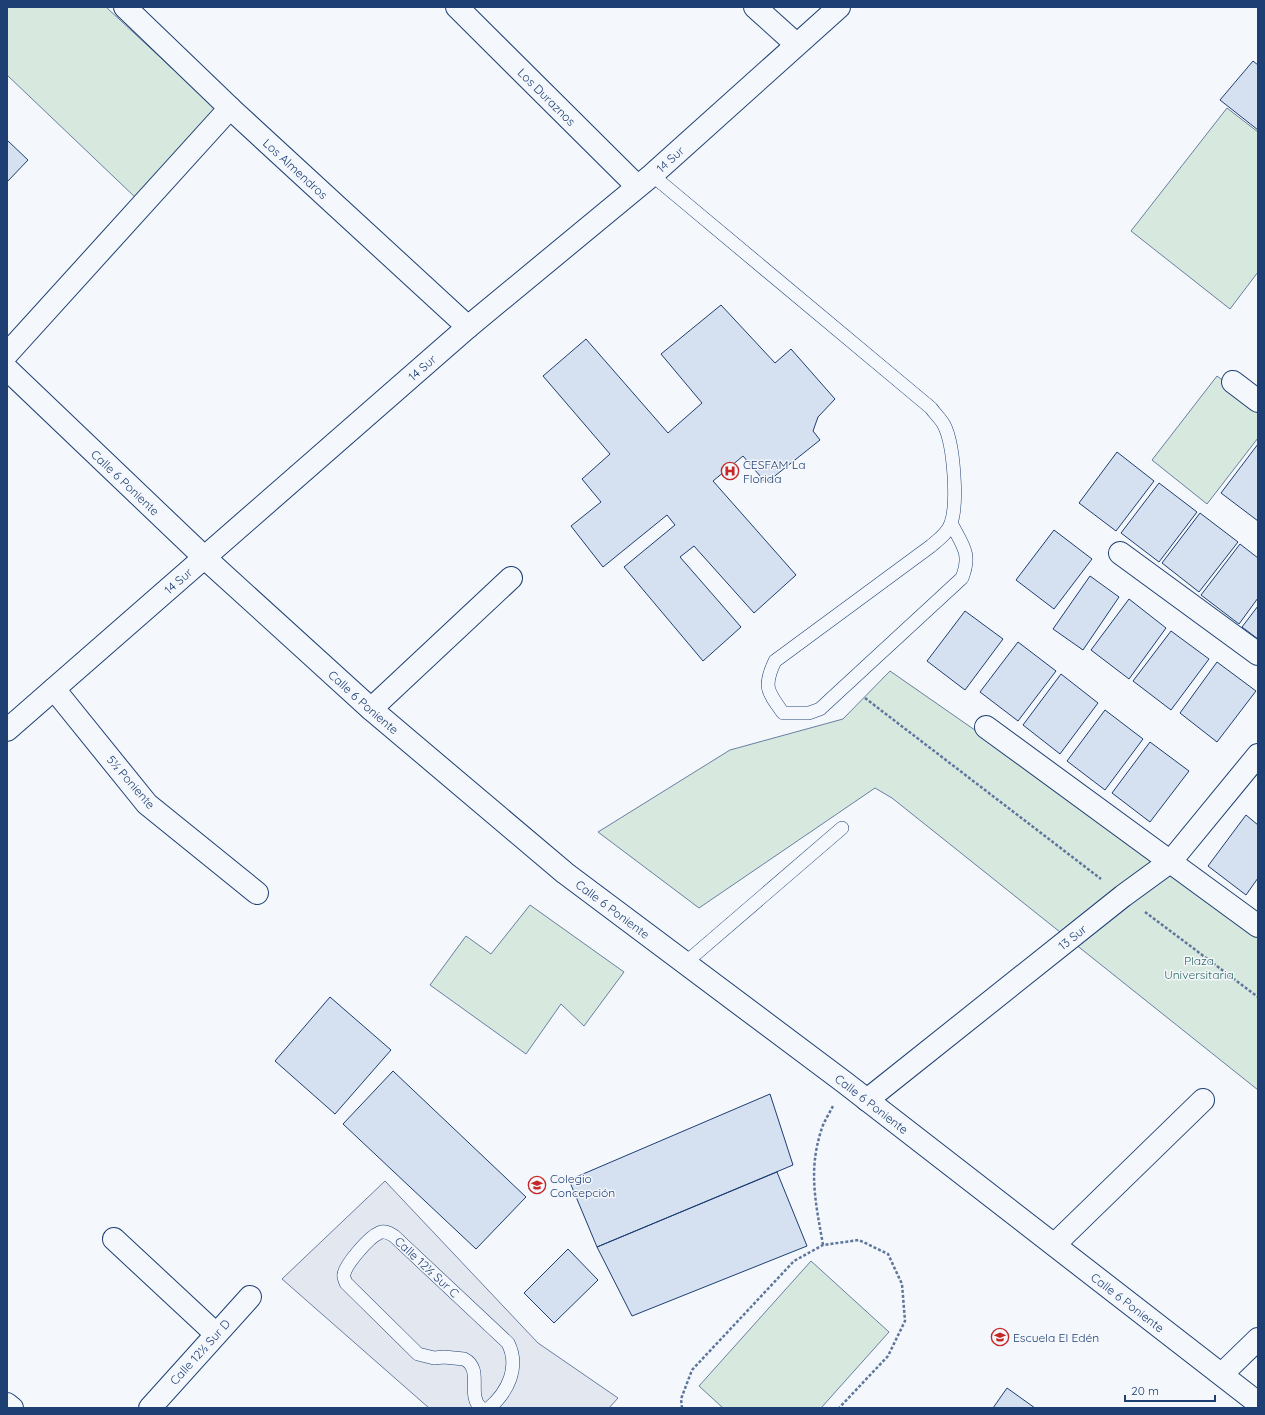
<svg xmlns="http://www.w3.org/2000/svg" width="1265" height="1415" font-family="Quicksand,sans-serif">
  <rect width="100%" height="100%" fill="#f4f7fb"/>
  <path fill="#d7e8df" stroke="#687fa3" d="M7,7H106L216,109L137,199L7,75Z
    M1227,108L1258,132V272L1230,309L1131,231Z
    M1217,376L1258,407V438L1207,504L1152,460Z
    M890,671L982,735L1258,937V1090L892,798L875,788L699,908L598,832L730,750L843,719Z
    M530,905L624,972L584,1026L561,1004L526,1054L430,985L466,936L491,954Z
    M811,1261L889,1332L821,1408H723L699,1386Z"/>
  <path fill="#e3e8f0" stroke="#687fa3" d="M385,1181L538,1343L618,1398L609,1408H429L282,1279Z"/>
  <path fill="#d5e0f0" stroke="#1d3f73" d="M1253,61L1258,65V130L1220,100Z
    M7,140L28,160L7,182Z
    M721,305L775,363L791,349L835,399L818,417L813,431L820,440L766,483L743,456L713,481L796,575L754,613L694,546L680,557L741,627L703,661L624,567L675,525L667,515L603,567L571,526L601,502L582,479L610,454L543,376L586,339L668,433L702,403L661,354Z
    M1258,444V521L1221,493Z
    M1117,452L1154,481L1116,531L1079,503Z
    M1159,483L1197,512L1159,562L1121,533Z
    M1200,513L1238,542L1199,592L1162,563Z
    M1054,530L1092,559L1054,609L1016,580Z
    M1240,544L1258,558V598L1239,624L1201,595Z
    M1090,576L1119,597L1083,650L1053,629Z
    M1129,599L1166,628L1129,679L1091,650Z
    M1258,606V639L1242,627Z
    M965,611L1003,639L965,690L927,661Z
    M1171,631L1209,659L1171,710L1133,681Z
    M1018,642L1056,671L1018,721L980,692Z
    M1217,662L1256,691L1217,742L1180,713Z
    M1061,674L1098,703L1060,754L1023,725Z
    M1105,710L1143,739L1105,790L1067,761Z
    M1150,742L1189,771L1150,822L1112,793Z
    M1246,815L1258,825V878L1246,895L1208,866Z
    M330,997L391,1050L335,1114L275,1061Z
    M393,1071L526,1197L476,1249L343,1124Z
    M770,1094L793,1165L597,1247L569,1180Z
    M777,1172L807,1246L632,1316L597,1247Z
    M568,1249L598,1280L554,1323L524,1293Z
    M1007,1388L1035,1408H993Z"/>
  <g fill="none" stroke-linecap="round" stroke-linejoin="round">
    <defs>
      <path id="lane" d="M652,175L931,408C935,414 941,419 944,425C954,444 958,503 951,523C948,533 938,540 931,546L775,661C763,686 767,691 783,713H809L820,709L962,578C972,553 962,545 951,523
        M684,964L842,828
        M481,1408C466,1395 484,1369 464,1359L444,1357L434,1358L418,1354L346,1283C345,1280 343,1277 344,1274C346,1264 369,1237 379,1233C384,1230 389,1233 394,1236L508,1343C520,1367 508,1392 489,1408"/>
      <g id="street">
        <path id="s1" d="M125,7L230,108L468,327"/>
        <path id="s2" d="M457,7L637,186"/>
        <path d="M755,7L796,44"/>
        <path d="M7,354L230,108"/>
        <path id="s3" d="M7,369L205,558L371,709L565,873L844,1082L1258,1403"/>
        <path d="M1233,382L1258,401"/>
        <path d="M1120,553L1258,654"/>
        <path d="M54,689L147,804L257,893"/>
        <path d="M371,709L511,578"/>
        <path d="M986,727L1258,926"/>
        <path id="s4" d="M867,1100L1123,896L1171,861L1258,755"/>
        <path d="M114,1239L216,1334"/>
        <path d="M1055,1244L1203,1100"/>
        <path d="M1222,1374L1258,1339"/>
        <path d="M7,1404L12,1408"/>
        <path d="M150,1408L250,1297"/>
      </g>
      <g id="secondary">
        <path id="s5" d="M7,730L468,327L652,175L839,7"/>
      </g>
    </defs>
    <use href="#lane" stroke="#1d3f73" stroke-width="14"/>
    <use href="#street" stroke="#1d3f73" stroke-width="24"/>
    <use href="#secondary" stroke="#1d3f73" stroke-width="24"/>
    <path stroke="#5e769c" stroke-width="2.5" stroke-dasharray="3 2" stroke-linecap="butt" d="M865,698L1101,879
      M1145,912L1258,997
      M823,1245C816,1204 808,1172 821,1131C823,1123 829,1114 833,1106
      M682,1408L681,1399L692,1370L794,1261L823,1245L859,1240L888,1254L902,1284L905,1321L888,1356L839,1408"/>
    <use href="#lane" stroke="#f4f7fb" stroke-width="13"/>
    <use href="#street" stroke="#f4f7fb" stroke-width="22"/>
    <use href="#secondary" stroke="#f4f7fb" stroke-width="22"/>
  </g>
  <defs>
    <symbol id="hospital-ring" viewBox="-11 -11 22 22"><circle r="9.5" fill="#f4f7fb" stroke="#c62828" stroke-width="1.5"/><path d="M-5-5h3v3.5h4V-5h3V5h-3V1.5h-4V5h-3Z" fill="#c62828"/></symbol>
    <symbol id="school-ring" viewBox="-11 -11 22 22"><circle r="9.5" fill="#f4f7fb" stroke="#c62828" stroke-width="1.5"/><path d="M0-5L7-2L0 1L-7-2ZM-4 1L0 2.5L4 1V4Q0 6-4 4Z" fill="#c62828"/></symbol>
  </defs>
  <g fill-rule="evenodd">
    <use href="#hospital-ring" x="720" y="461" width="20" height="20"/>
    <use href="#school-ring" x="527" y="1175" width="20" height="20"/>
    <use href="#school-ring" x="990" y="1327" width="20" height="20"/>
  </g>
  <g text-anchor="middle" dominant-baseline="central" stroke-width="3" stroke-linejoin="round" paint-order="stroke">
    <g font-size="12" fill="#1d3f73" stroke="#f4f7fb">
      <text stroke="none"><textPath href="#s2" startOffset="127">Los Duraznos</textPath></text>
      <text stroke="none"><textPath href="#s5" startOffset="875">14 Sur</textPath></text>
      <text stroke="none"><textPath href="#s1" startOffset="235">Los Almendros</textPath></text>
      <text stroke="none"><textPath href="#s5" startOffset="551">14 Sur</textPath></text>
      <text stroke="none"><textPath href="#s3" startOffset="164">Calle 6 Poniente</textPath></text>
      <text stroke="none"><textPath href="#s5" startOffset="227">14 Sur</textPath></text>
      <text stroke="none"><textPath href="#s3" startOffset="488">Calle 6 Poniente</textPath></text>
      <text transform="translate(131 782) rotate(49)">5½ Poniente</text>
      <text stroke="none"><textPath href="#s3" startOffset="812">Calle 6 Poniente</textPath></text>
      <text stroke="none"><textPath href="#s4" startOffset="262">13 Sur</textPath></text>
      <text stroke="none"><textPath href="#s3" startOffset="1136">Calle 6 Poniente</textPath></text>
      <text transform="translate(427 1267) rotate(43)">Calle 12½ Sur C</text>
      <text stroke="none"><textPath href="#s3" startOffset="1460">Calle 6 Poniente</textPath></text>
      <text transform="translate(200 1352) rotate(-48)">Calle 12½ Sur D</text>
    </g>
    <g font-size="12" fill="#1d3f73" stroke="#f4f7fb" text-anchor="start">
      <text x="743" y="464">CESFAM La<tspan x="743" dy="14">Florida</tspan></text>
      <text x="550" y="1178">Colegio<tspan x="550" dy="14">Concepción</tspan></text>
      <text x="1013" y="1337">Escuela El Edén</text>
    </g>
    <g font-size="12" fill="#2c6c60" stroke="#f4f7fb">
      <text x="1199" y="960">Plaza<tspan x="1199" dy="14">Universitaria</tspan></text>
    </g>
  </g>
  <rect width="1265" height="1415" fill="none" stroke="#1d3f73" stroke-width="16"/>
  <path d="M1125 1395v6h90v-6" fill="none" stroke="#1d3f73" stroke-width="2"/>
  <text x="1131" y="1395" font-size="12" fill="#1d3f73" stroke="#f4f7fb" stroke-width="3" paint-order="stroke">20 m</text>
</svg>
